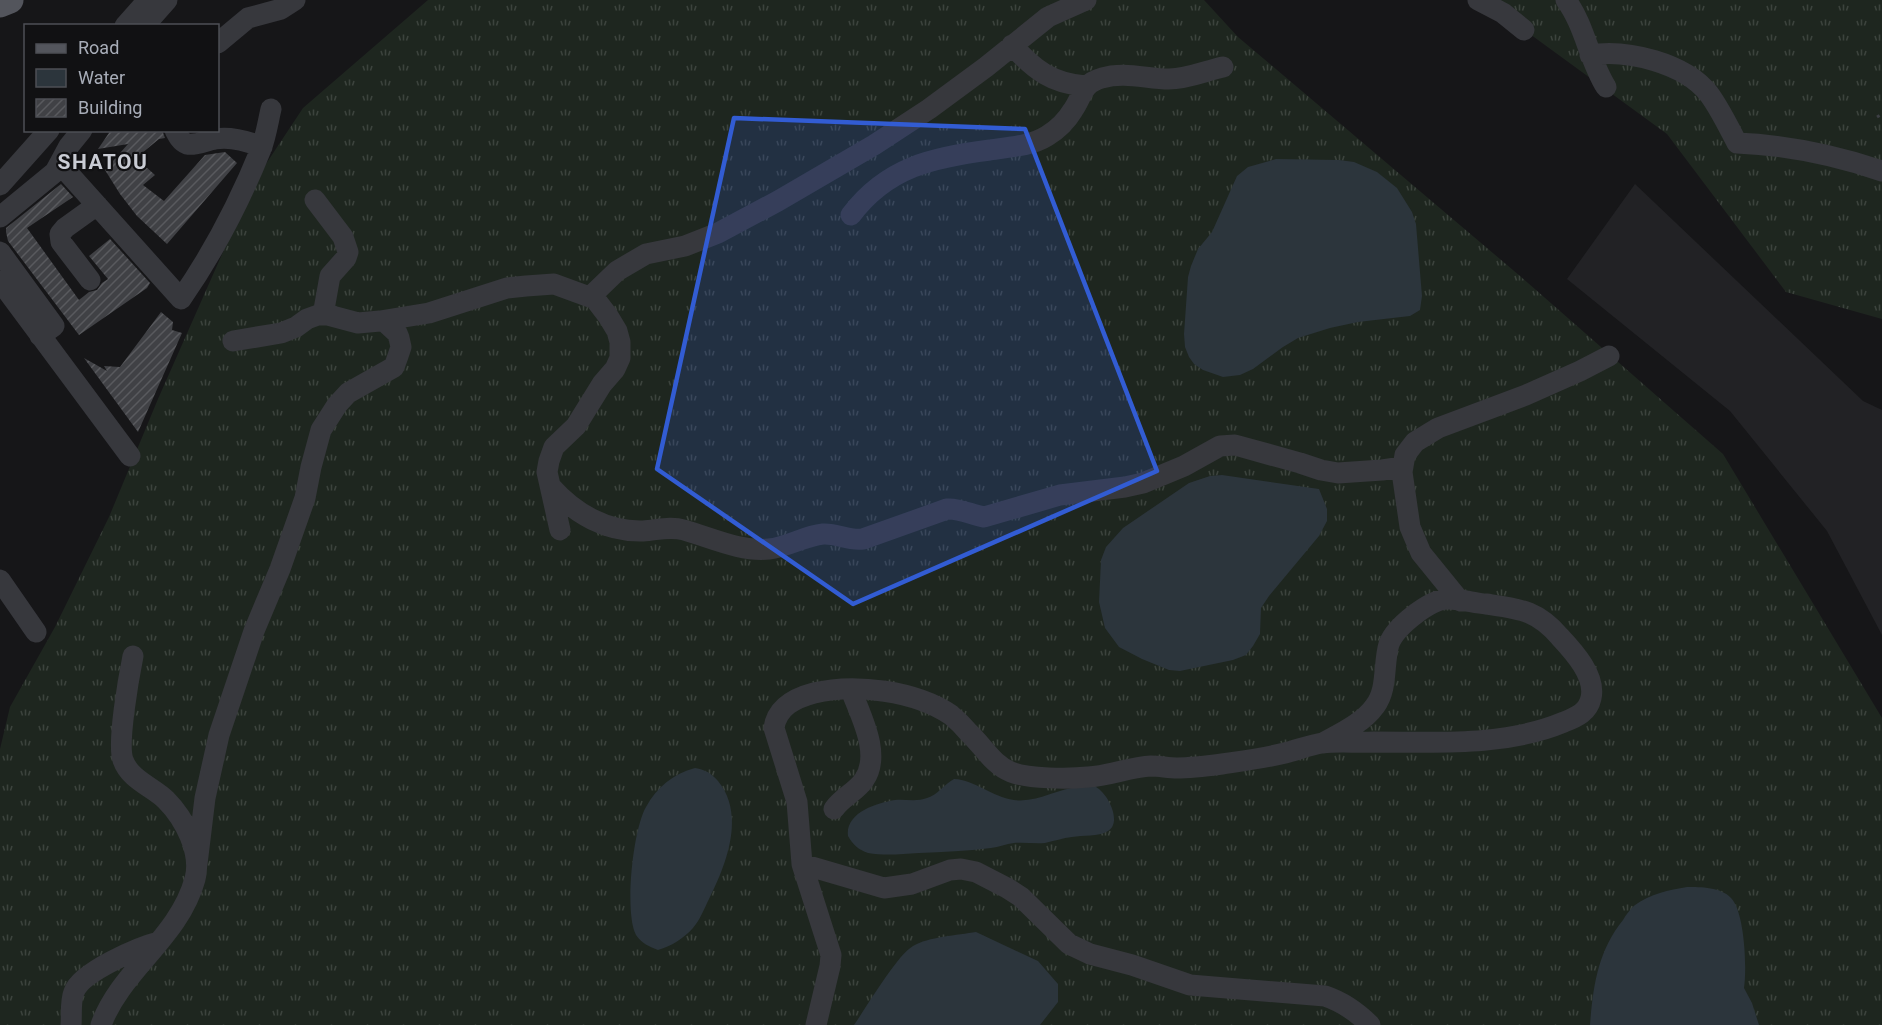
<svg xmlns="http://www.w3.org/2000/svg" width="1882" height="1025" font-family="Roboto,sans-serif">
  <defs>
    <pattern id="grass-tufts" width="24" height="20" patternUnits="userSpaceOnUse" patternTransform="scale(1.5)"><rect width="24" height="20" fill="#1e261f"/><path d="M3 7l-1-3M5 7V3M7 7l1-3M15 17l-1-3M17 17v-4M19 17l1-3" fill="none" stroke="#3c433d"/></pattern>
    <pattern id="building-hatch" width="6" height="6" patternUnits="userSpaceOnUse" patternTransform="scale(1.5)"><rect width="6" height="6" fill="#404145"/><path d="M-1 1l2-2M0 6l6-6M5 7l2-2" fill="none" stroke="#595a5e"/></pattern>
  </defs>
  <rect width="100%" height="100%" fill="#161618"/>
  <path fill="#222225" d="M1635,184L1863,401L1882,410V635L1827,531L1730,411L1567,279Z"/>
  <path fill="url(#grass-tufts)" d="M428,0H1204L1238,37L1520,276L1723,454L1882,718V1025H0V749L10,707L55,627L109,517L158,399L254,182L303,108Z
    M1483,0H1882V319L1786,292L1667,134Z"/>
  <path fill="#2c353c" d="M1276,159L1339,160L1354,162L1377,172L1397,188L1412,212L1416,224L1422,296L1420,310L1410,316L1358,322L1330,328L1298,338L1283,347L1253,369L1240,375L1223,377L1203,370L1194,364L1189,357L1185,347L1184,334L1188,277L1191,266L1198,249L1212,232L1237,176L1248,167Z
    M1222,475L1319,489L1327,509V521L1319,536L1269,596L1261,608L1260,634L1253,646L1246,655L1233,660L1180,671L1169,670L1142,659L1119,647L1105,628L1099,602L1101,560L1106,547L1123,528L1189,483L1210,476Z
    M695,768C706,770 711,773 718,781C746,815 726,865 709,899C704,909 700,920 693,928C684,938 672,946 658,950C650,947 641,943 636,935C624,912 633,829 646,807C657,787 673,774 695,768Z
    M954,779C975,780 992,797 1014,800C1038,803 1057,788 1080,787C1084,786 1090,785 1094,786C1107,791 1123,822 1108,831C1098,837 1083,835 1072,837C1063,838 1054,841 1045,843C1035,844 1024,842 1014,843C1006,844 999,847 991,848C967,851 943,852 919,853C902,854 885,856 868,853C859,850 853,845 848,836C845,813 876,803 895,800C905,799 917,802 927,798C938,795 944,784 954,779Z
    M1687,887C1701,887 1721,887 1731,898C1745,912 1747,970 1744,988L1752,1003L1759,1025H1590C1593,986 1598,951 1623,920C1626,915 1630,909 1635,905C1650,894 1669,890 1687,887Z
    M976,932L1038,961L1058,984V1002L1040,1025H854C866,1008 897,955 913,946C928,937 958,935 976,932Z"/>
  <path fill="url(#building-hatch)" d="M111,130H162L165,138L159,139L136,158L155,175L143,185L164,201L205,155L225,152L237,163L167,244L137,216L120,194L105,170L128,144L98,149Z
    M61,184L73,197L27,228L79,300L89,292L97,290L102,283L108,279L89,256L110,239L150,283L147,288L79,335L8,241L6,232V228Z
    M161,312L173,322L172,330L182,333L138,432L84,358L107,371L104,366L120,367Z"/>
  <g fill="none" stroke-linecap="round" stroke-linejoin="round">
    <path stroke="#3d3f44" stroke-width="3" stroke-dasharray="3 4.5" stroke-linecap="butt" d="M1877,117L1882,114"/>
    <path stroke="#37383d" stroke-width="21" d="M1478,0L1503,13L1524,30
      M1566,0C1585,26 1589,60 1606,87
      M125,26L148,0
      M144,26L167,0
      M218,43L248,18L281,9L295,0
      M1012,45C1034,70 1053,84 1086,86
      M1590,55C1627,49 1685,63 1709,94C1720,109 1728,126 1737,143C1786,145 1835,155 1882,171
      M175,130C178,136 181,142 187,144C196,146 207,140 215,139C231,136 247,141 262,147
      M60,164L181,299C213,253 240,201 261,149C266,136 268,122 271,109
      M0,185L49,130
      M315,200L343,237L348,252L346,258L330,276L323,315
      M851,215C887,167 934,157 990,150C1009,147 1031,146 1047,136C1057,130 1067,120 1073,110C1083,96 1081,84 1102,78C1124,71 1147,79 1169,79C1187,79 1205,71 1223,67
      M0,217L55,172L69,146L82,130
      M0,252L54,326L40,336
      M90,280L61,242L60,234L65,228L97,205
      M0,281L130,456
      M590,297L617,271L646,254L685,246L718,233L778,201L874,145L929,109L986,67L1048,17L1086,0
      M233,341L281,333L296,327L307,319L318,315H328L358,323L380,321L429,313L507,288L526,286L554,284L595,299L608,316L617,331L620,342V358L615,369L602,384L576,426L554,447L549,461L547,472L560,530
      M551,487C575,514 607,532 643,531C658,530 670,526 684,530C712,538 741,552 769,549C788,547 804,536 823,534C837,533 848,541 863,539L947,509C960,508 971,515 984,517L1060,495L1125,487L1143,483L1184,466L1220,446L1235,445L1300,463L1321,470L1338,473L1382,470L1403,467
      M0,580L36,632
      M1460,601L1421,553L1410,527L1402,472L1405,455L1415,442L1438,428L1526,395L1580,371L1609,356
      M834,809C842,797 856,792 864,780C882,754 860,715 851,690
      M197,864L205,798L219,735L254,631L280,569L305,498L311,467L321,430L337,405L348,393L394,367L398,356L401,347L399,338L397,333L384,321
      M802,864L884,888L912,884L950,870L961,869L976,872L1007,888L1021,897L1069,944L1090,954L1132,965L1190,985L1325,996C1343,1002 1357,1012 1370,1025
      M71,1025C72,1014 70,1002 74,992C81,972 139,947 159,942
      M101,1025C121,970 179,938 195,879C202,853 185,819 166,800C153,787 130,780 123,760C117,743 129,676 133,656
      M816,1025L830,966L831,955L802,864L797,802L774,728C777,707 795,698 814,693C855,683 916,691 951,715C957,720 964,727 969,733C983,746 993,765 1011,772C1028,779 1069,779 1088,777C1109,776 1130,767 1151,766C1160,766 1168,768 1177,768C1191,768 1207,766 1222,764C1242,761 1265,758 1285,753C1297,750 1310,745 1322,743C1339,741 1357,743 1374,742C1437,742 1504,747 1564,722C1577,717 1588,712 1591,698C1596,676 1574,652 1560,637C1537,610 1520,609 1486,604C1474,603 1461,599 1448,599C1430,599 1395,627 1389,644C1383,664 1388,689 1375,706C1363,723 1341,733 1323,743"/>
    <path stroke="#53555c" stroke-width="27" d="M0,4L10,0"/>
  </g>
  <path fill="#325cd3" fill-opacity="0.2" stroke="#325cd3" stroke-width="4.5" stroke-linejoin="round" d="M734,118L1025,129L1157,471L853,604L657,469Z"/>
  <g text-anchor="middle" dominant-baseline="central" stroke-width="4.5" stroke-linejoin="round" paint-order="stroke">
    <g font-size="21" font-weight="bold" letter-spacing="1.5" fill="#c9ccd4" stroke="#111113">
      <text x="103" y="162">SHATOU</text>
    </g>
  </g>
  <rect x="24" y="24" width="195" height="108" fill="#111113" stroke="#4d4f55" stroke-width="1.5"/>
  <rect x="36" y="44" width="30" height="9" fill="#53555c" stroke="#4d4f55" stroke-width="1.5"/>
  <text x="78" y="54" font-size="18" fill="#a8adb8">Road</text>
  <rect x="36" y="69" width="30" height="18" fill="#2c353c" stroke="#4d4f55" stroke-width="1.5"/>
  <text x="78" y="84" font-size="18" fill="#a8adb8">Water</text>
  <rect x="36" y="99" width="30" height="18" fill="url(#building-hatch)" stroke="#4d4f55" stroke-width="1.5"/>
  <text x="78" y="114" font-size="18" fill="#a8adb8">Building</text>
</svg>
